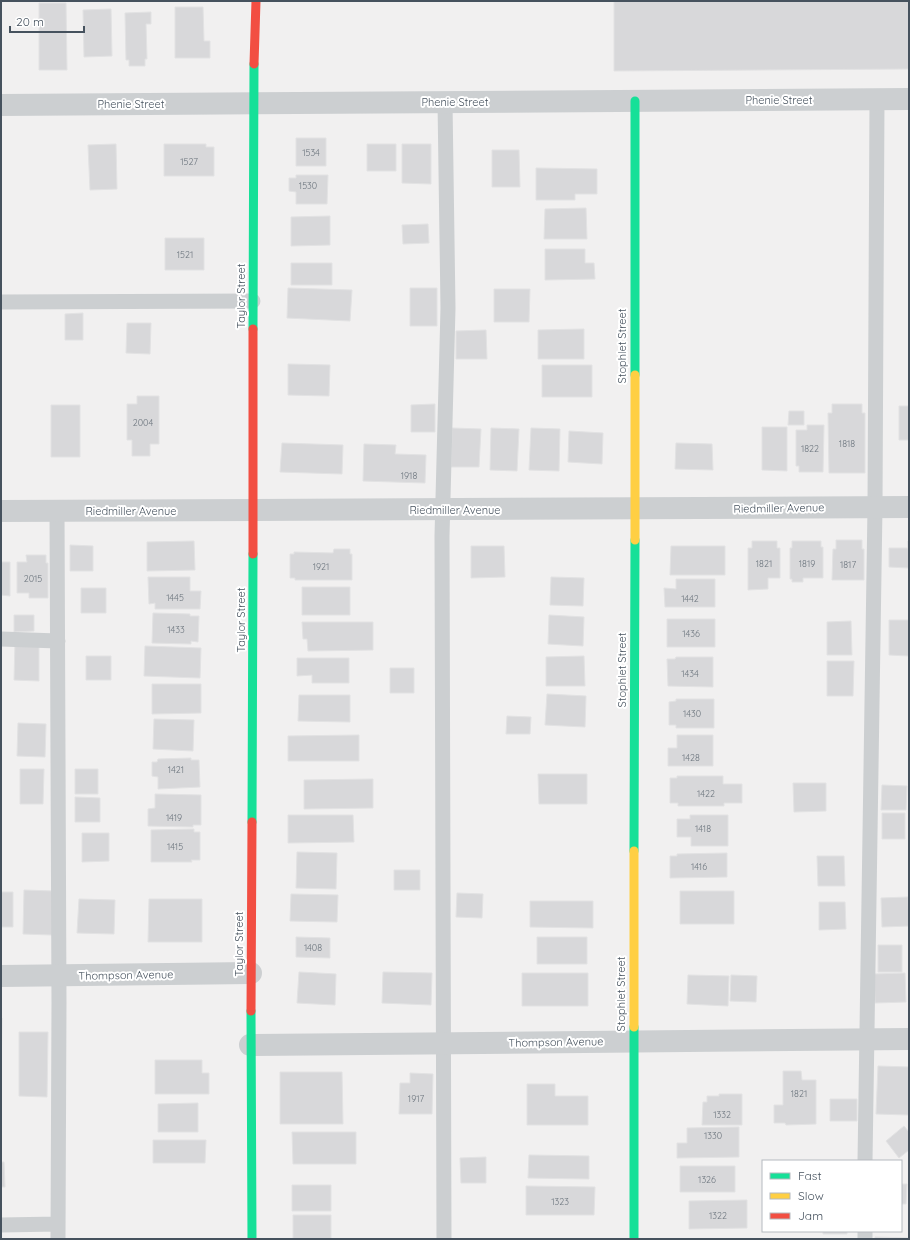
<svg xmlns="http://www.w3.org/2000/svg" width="910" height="1240" font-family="Quicksand,sans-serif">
  <rect width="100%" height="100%" fill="#f1f0f0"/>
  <path fill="#d8d8da" stroke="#e2e2e3" d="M614,1H909V69L614,71Z
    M39,3H66L67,70H39Z
    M175,7H203L204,41H210V58H175Z
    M111,9L112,56L84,57L83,10Z
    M151,12V24H146L147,59H145V66H129V60H126L125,13Z
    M296,138H326V166H296Z
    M116,144L117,189L90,190L88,145Z
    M164,144H206V147H214V176H164Z
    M367,144H396V171H367Z
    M402,144H431V184L402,183Z
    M492,150H519L520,187H492Z
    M536,168L597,169V194H575V200H536Z
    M296,175H328L327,204H296V192L289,191V178H296Z
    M586,208L587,239H544L545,209Z
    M330,216V245L291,246V217Z
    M428,224L429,243L403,244L402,225Z
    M165,238H204V270H165Z
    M545,249H585V263H594L595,279L545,280Z
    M291,263H332V285H291Z
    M288,288L352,290L350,321L287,318Z
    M410,288H437V326H410Z
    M494,289H530L529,322H494Z
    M83,313V340H65V314Z
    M127,323H151L150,354L126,353Z
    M584,329V359H538V330Z
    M486,330L487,359H456V331Z
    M288,364L330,365L329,396L288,395Z
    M542,365H592V397H542Z
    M137,396H159V444H150V456H132V440H127V404H137Z
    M435,404V432H411V405Z
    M832,404H862V413H865V473H829L828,413H832Z
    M51,405H80V457H51Z
    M899,406H909V440H899Z
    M789,411H804V425H788Z
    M807,425H824L823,472H799V466H796V430H807Z
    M762,427H787V471L762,470Z
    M452,428L481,429L479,467H451Z
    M491,428L519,429L517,471L490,470Z
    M531,428L560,429L559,471L529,470Z
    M569,431L603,433L602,464L568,462Z
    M282,443L343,445L342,474L280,472Z
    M676,443L712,444L713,470L675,469Z
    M364,444L396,445L395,454L426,455L425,483L363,481Z
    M836,540H862V549H864V580H832L833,549H836Z
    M194,541L195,570L147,571V542Z
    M752,541H777V548H780V578H768V589L748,590V548H752Z
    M792,541H821V547H823V578H803V582H792V579H790V548H792Z
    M908,541L909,568L889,567V548H908Z
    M70,545L93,546V571H70Z
    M471,546H504L505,577L471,578Z
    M671,546H725V575H670Z
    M334,549H350V554H352V580H295V578H290V554H294V552L333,553Z
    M26,555H46V563H48V598H29V593H17V562H27Z
    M1,562H10V596L1,595Z
    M148,577H190V591H201L200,609H155V603L149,604Z
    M551,577L584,578L583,606L550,605Z
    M676,579H715V607H665L664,588L676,589Z
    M302,587H350V615H302Z
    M81,588H106V613H81Z
    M153,613L190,614V616H199L198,642L191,641V644L152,643Z
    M14,615H34V631L14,632Z
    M549,615L584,617L583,646L548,644Z
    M667,619H715V647H667Z
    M889,620H909V656L889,655Z
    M851,621L852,655H827V622Z
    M302,622H373V650L308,651L307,639H303Z
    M15,642L39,643V681L14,680Z
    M145,646L201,648L200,678L144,676Z
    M86,656H111V680H86Z
    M584,656L585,686H546V657Z
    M676,657H713V687L668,686L667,659H675Z
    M297,658H349V683H312V675L297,676Z
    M827,661H854L853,696H827Z
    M390,668H414V693H390Z
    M152,684H201V713L152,714Z
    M547,694L586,696L585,727L545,725Z
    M299,695H350V722L298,721Z
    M676,699H714V728H676V725H669V702L676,701Z
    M507,716L531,717L530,734H506Z
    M154,719L194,720L193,751L153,749Z
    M18,723L46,724L45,757L17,756Z
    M359,735V761H288V736Z
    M677,735H713V766H668V748H677Z
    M191,758V760H199L200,787L158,789V777L152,776V762H157L158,759Z
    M20,769H44L43,804H20Z
    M75,769H98V794H75Z
    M538,774H587V804H539Z
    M677,776H723V784H742V803H724V806H678V803H670V778H677Z
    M373,779V808L304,809V780Z
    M793,783H826V811L794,812Z
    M882,785L907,786L906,810H881Z
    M155,794L201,795V825H193V827L148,826V809L155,808Z
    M75,797L100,798V822H75Z
    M882,813H905V839H882Z
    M288,815H353L354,842L288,843Z
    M690,815H728V846H691V837H677V819H690Z
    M194,829V832H200V860H191L192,862H151V830Z
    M82,833H109V861L82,862Z
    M297,852L337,853L336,889L296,888Z
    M727,853V877L670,878V856H677V854Z
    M817,856H844L845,886H818Z
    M394,870H420V890H394Z
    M24,890L53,891L52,935L23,934Z
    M680,891H734V924H680Z
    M1,892H13V927H1Z
    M457,893L483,894L482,918L456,917Z
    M291,894L338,895L337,922L290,921Z
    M908,897L909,926L882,927L881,898Z
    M79,899L115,900L114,934L77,933Z
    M149,899H202V942H148Z
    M530,901H593V928L530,927Z
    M819,902H845L846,929L819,930Z
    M296,937L330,938V958L296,957Z
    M537,937H587V964H537Z
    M878,945H902V972H878Z
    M299,972L336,974L335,1005L297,1003Z
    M383,972L432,973L431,1005L382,1003Z
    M522,973H588V1006H522Z
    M905,973L906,1002L875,1003L874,974Z
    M688,975L729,976L728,1006L687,1004Z
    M731,975L757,976L756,1002L730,1001Z
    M1,1018H2L1,1073Z
    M19,1032H48L47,1097L19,1096Z
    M155,1060H202V1073H209V1094H155Z
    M878,1066L909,1067V1115L876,1114Z
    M783,1071H801L802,1080H816V1124L786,1125L785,1123H774V1105H783Z
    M280,1072H342L343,1124H280Z
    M410,1073L433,1074L432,1114H399L400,1083H410Z
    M527,1084H555V1096H588V1125H527Z
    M719,1094H742V1125H702L703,1102H707V1096H719Z
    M830,1099H857V1121H830Z
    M198,1103V1132H158V1104Z
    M904,1126L909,1132V1150L899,1158L886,1141Z
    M739,1127V1157L677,1158V1143H687V1128Z
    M292,1132H356V1164H293Z
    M153,1140H206L205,1163H153Z
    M529,1155L589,1156V1179L528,1178Z
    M486,1157V1183H461L460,1158Z
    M1,1162H4L5,1187H1Z
    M680,1166H735V1192H680Z
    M901,1184H907L906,1204H901Z
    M292,1185H331V1211H292Z
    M526,1186L595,1187L594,1215H526Z
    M747,1200V1228L689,1229V1201Z
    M293,1215H331V1239H293Z
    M823,1231H847V1234H823Z
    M875,1237L909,1238V1239H875Z"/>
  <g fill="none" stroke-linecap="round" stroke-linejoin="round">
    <path stroke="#cccfd1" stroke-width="15" d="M1,302L253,301
      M57,511L59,1002L58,1239
      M1,639L58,641
      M865,1161L875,507L877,99
      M1,1225L58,1224
      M444,1239L442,536L448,308L445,102
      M865,1239V1231"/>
    <path stroke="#cccfd1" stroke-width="22" d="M1,105L909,99
      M1,511L909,507
      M1,976L251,973
      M250,1045L909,1039"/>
    <path stroke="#16e098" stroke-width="9" d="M253,329L254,64
      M635,375V101
      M252,822L253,554
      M634,851L635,540
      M251,1011L252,1239
      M634,1239V1027"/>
    <path stroke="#ffcf43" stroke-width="9" d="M635,540V375
      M634,1027V851"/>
    <path stroke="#f24e42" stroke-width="9" d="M254,64L256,1
      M253,329V554
      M251,1011L252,822"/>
  </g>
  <g text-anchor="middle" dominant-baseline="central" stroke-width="4" stroke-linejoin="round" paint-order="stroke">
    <g font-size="9" fill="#6c757e">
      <text x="311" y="152">1534</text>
      <text x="189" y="161">1527</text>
      <text x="308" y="185">1530</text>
      <text x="185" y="254">1521</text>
      <text x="143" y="422">2004</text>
      <text x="847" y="443">1818</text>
      <text x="810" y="448">1822</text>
      <text x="409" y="475">1918</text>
      <text x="764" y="563">1821</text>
      <text x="807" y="563">1819</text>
      <text x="848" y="564">1817</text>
      <text x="321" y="566">1921</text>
      <text x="33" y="578">2015</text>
      <text x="175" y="597">1445</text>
      <text x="690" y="598">1442</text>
      <text x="176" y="629">1433</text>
      <text x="691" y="633">1436</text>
      <text x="690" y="673">1434</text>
      <text x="692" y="713">1430</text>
      <text x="691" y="757">1428</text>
      <text x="176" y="769">1421</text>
      <text x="706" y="793">1422</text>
      <text x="174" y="817">1419</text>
      <text x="703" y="828">1418</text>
      <text x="175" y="846">1415</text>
      <text x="699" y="866">1416</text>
      <text x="313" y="947">1408</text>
      <text x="799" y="1093">1821</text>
      <text x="416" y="1098">1917</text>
      <text x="722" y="1114">1332</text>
      <text x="713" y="1135">1330</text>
      <text x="707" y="1179">1326</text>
      <text x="560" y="1201">1323</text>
      <text x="718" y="1215">1322</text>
    </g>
    <g font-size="11" fill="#46525e" stroke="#fff">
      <text x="779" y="100">Phenie Street</text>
      <text x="455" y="102">Phenie Street</text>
      <text x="131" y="104">Phenie Street</text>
      <text transform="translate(241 296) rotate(-90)">Taylor Street</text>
      <text transform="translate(622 346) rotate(-90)">Stophlet Street</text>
      <text transform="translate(779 508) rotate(-1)">Riedmiller Avenue</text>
      <text x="455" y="510">Riedmiller Avenue</text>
      <text x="131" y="511">Riedmiller Avenue</text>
      <text transform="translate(241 620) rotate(-90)">Taylor Street</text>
      <text transform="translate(622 670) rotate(-90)">Stophlet Street</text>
      <text transform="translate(239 944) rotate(-90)">Taylor Street</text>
      <text transform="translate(126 975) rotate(-1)">Thompson Avenue</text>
      <text transform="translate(621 994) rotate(-90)">Stophlet Street</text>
      <text transform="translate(556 1042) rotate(-1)">Thompson Avenue</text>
    </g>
  </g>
  <rect width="910" height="1240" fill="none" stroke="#46525e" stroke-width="4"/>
  <rect x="762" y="1160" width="140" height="72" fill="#ffffff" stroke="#b5babf"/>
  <rect x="770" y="1173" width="20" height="6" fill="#16e098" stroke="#b5babf"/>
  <text x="798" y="1180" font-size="12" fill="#46525e">Fast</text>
  <rect x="770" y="1193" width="20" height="6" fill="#ffcf43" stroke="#b5babf"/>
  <text x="798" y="1200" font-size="12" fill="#46525e">Slow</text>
  <rect x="770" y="1213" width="20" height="6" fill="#f24e42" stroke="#b5babf"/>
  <text x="798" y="1220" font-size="12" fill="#46525e">Jam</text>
  <path d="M10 26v6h74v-6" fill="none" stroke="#46525e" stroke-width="2"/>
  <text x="16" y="26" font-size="12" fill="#46525e" stroke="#ffffff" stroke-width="3" paint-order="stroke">20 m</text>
</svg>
